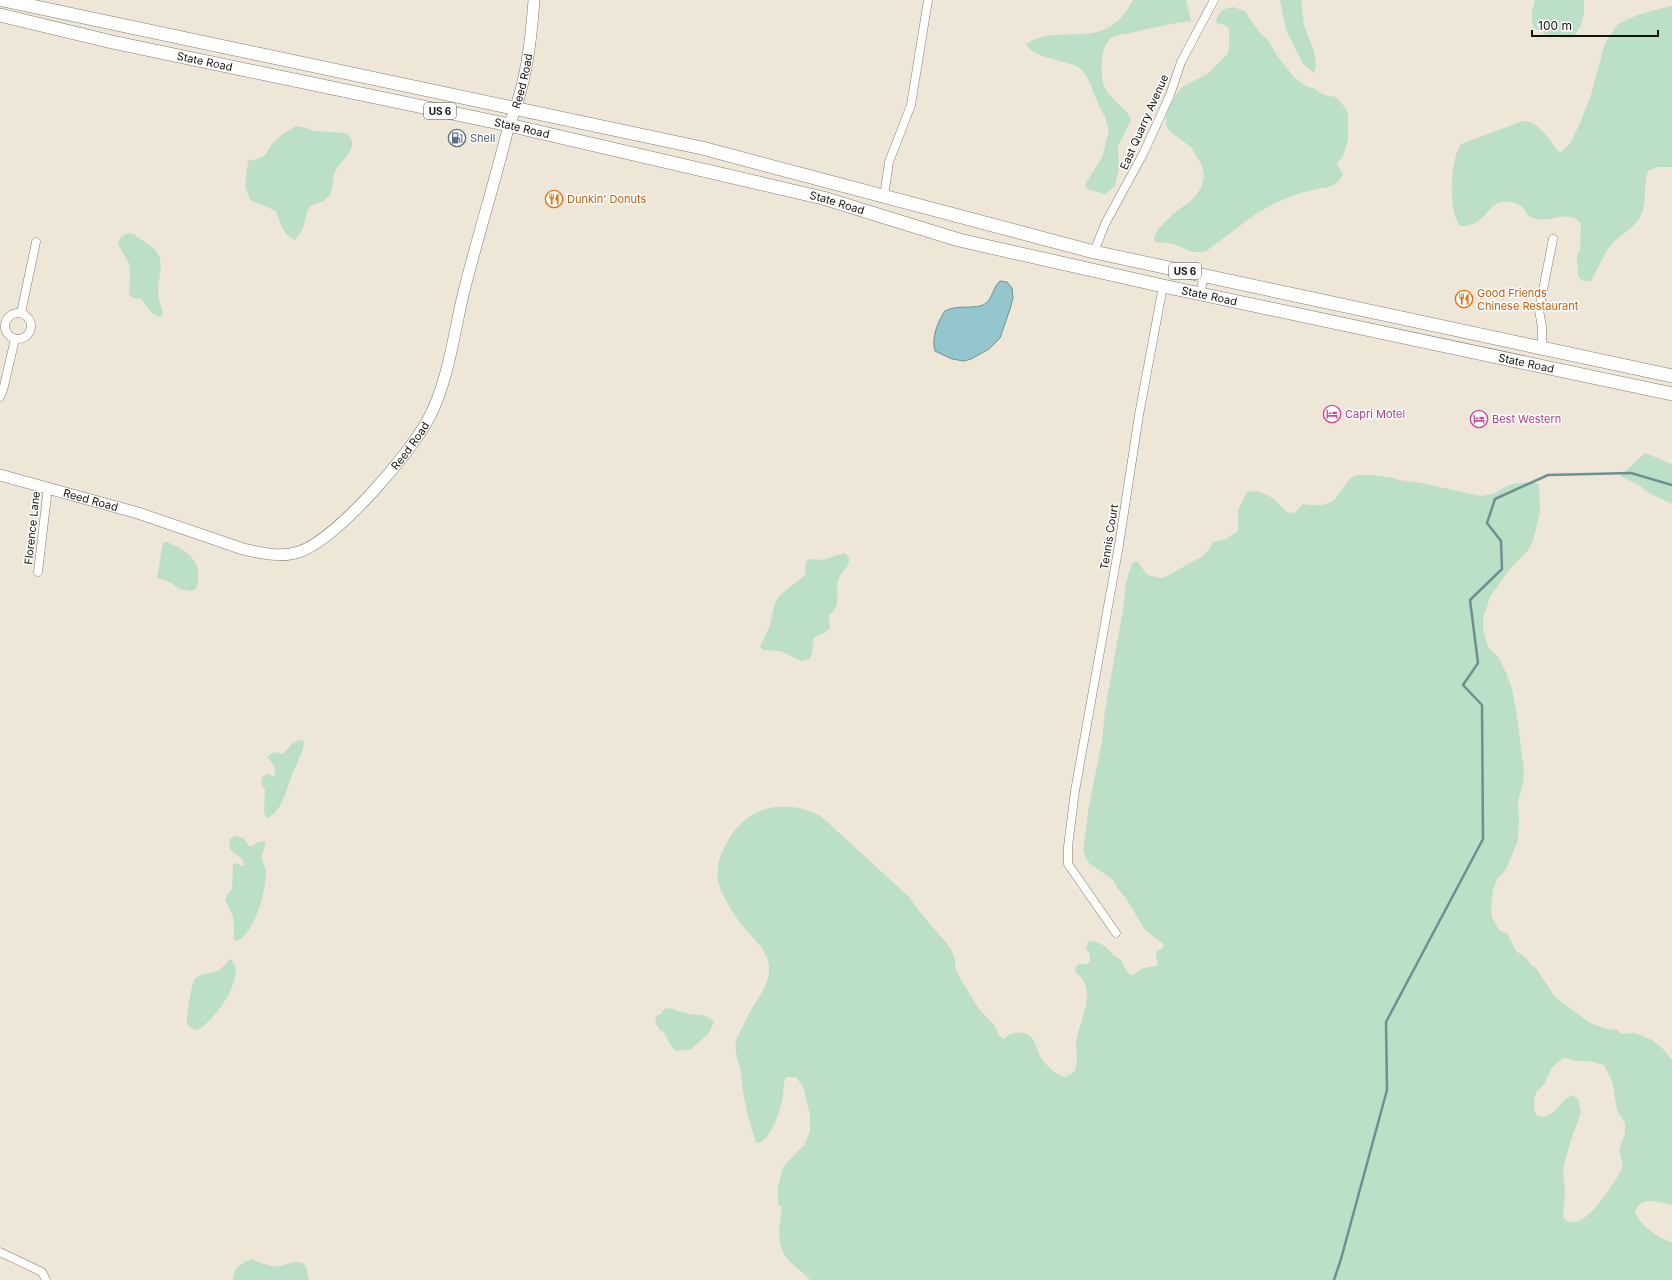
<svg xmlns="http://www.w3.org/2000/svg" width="1672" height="1280" font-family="Inter,sans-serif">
  <rect width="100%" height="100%" fill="#eee6d7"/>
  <path fill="#bbdfc7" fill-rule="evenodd" d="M1133,0H1186L1191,21C1171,23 1151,28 1131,33C1126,34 1120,34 1115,36C1099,42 1099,77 1106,90C1112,101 1129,110 1131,120L1118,146L1119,168L1115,186L1105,194L1087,189L1085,185L1102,157L1109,131L1105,117L1099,106L1090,83L1083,71L1078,67C1064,59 1034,59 1026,44C1063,21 1105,55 1133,0Z
    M1280,0H1301L1304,25L1314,51L1316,66L1314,73L1303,64L1286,30Z
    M1535,0H1584V14L1581,25L1574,36L1570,38L1545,34L1534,28L1532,22V11Z
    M1671,6H1672V167H1657L1648,171C1643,185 1647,200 1642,213C1637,226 1621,234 1612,244C1602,255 1599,270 1590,281H1583L1579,278L1578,275L1577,256L1580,249L1581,224L1575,218C1570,217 1564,216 1560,217C1549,219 1539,222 1529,216C1526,214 1526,211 1524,209C1520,203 1508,200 1501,202C1486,205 1486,226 1460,226C1448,211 1450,160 1461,144L1523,121C1538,121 1549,139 1557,150L1561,152L1570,144L1580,123L1591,95L1605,43L1618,24L1640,14Z
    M1233,7L1245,11L1259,32L1268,40L1278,57L1294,77L1304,85L1313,88L1324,95L1336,97L1343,105L1348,113V140L1343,156L1337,164L1343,174L1338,182L1333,185L1326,188H1322L1300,193L1275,203L1257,213L1205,252H1192L1174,244L1155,242L1154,238L1157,230L1172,215L1193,199L1201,188L1204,176L1202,165L1191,147L1172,133L1166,126V115L1169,105L1182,87L1209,73L1228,53L1229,47V28L1225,25L1216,23C1218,12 1221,9 1233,7Z
    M296,126L307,128L313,131L345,133C365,146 338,162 334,174C332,182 334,193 326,199C321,204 312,202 308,210C303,223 306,228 295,240C282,234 281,223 276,211L250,200L245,186L248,161C274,156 262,152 277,139C282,134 290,130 296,126Z
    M129,233L134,234C140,241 150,243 156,251C165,262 158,279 158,291C158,299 161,306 163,313L160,317C151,315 147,307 142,299L133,298L129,294C129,284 131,274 129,265C127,256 119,250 118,242L122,236Z
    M1645,453L1672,464V504L1649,493L1639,485L1620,476Z
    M1357,475H1370L1389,477L1400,480L1421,483L1481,496L1493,494L1507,486L1512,484L1532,482L1539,484L1540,512L1533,541L1529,549L1508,571L1490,597L1483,619V630L1488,647L1499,658L1507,675L1512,689L1516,710L1524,771L1523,783L1518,802L1519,818L1518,840L1508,865L1503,873L1498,877L1493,890L1491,909L1492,917L1499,930L1507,933L1516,951L1526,958L1531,965L1536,968L1555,997L1590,1023L1607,1029L1617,1030L1622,1034L1634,1033L1652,1040L1662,1048L1672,1060V1205C1659,1203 1639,1194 1635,1213C1642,1227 1657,1237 1672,1243V1280H810C804,1273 791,1264 787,1258C775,1243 780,1225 782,1208L778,1204V1187L783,1167L805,1144L810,1131V1116L804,1088L796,1077H786C783,1083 784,1088 783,1095C782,1107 770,1144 756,1143C749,1121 743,1098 741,1074C740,1061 732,1052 737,1038C742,1028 747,1018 752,1008C760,996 770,983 769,967C767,948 752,938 741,924C733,913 723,898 719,884C715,871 719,858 725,846C744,807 784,796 822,817L909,897L919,911L948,945V947L951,949L955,959V967L960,978L979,1009L994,1025L999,1036L1004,1039C1011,1031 1025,1030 1032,1038C1036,1043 1037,1050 1040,1056C1045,1064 1056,1076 1066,1077C1071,1074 1075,1072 1076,1067C1078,1062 1076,1048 1076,1042C1079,1023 1099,987 1076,973L1075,968L1079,964H1087L1090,961V955L1086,948L1088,942L1094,941L1105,946L1113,955L1121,960L1127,972L1131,975C1136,974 1136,973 1140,970C1144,967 1152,967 1157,966L1158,962L1156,957L1157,951L1162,949L1164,946L1162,943L1145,930L1126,898L1118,889L1113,880L1089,863L1083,851L1089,806L1102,741L1105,710L1123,610L1126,582L1132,564L1135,561L1138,562L1147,575L1161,578L1167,576L1201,557L1208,551L1213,542L1226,539L1238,531V511L1247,492L1257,491L1273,498L1287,512L1295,513L1303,504C1313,506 1328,507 1336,498C1344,490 1344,480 1357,475ZM1564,1058L1576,1061H1589L1604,1065L1612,1081L1617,1110L1625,1123V1133L1619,1150L1623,1165L1621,1171C1614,1182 1581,1240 1563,1217L1565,1193L1563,1169L1570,1143L1581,1112L1578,1099L1572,1095C1560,1099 1555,1121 1537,1116C1533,1109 1533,1098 1537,1091C1539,1089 1542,1087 1544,1084C1552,1071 1548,1067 1564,1058Z
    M167,542C189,552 204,561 196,589L192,591L179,589L172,583L157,578C160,566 160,555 163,543Z
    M844,553L849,557C850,566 844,569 840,576C834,586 840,596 836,606C835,610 831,613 829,616L830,628C824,635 821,633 814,638C812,645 813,652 810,659L801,661L781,651L763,650L760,647L770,625L775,603L779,596L806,574L805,566L807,560L812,559L822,560Z
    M299,740L304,742C303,754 297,762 293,772C288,785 282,813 267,818L264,813L265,790L261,783L262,777L267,774L274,776C277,768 273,763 267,757L274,752L283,754L293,743Z
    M235,836L243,838L250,847L258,842L266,841C265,846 262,852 262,857C262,862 266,867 266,872C266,891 255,934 236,941L233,938C236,920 233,916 225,900L227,895L232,889L233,865L236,863L243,866C246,856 236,857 231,850C229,847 230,843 229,840Z
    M231,959C248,976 214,1022 197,1030C193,1029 189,1027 187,1023C186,1019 192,983 194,980C200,973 209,974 217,971C223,969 226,962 231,959Z
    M670,1008C676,1010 683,1013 689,1014C699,1016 706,1013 714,1022L709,1033L691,1049L676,1051L669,1043L664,1032L660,1030L655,1022L657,1015L661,1014L664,1009Z
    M251,1259C259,1262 272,1268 280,1266C289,1264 294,1260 303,1263L306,1266L309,1280H233C233,1268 241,1264 251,1259Z"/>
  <path fill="#93c7cd" stroke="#6d9193" d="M1000,281L1007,282L1012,288L1013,298L1010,309L1000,338L989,349L971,359L964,361L952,359L935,351C931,338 938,321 945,311C958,304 975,310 985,304C993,298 993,287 1000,281Z"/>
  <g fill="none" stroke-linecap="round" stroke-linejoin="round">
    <path stroke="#6d9193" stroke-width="2.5" d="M1334,1280L1341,1259L1387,1090L1386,1022L1483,839L1482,705L1463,685L1478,663L1470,600L1502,569L1501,541L1487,523L1495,499L1548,475L1631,473L1672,485"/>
    <defs>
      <path id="street" d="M884,197L889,162L911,105L928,0
        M1094,252L1105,224L1144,152L1170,95L1181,62L1214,0
        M1200,294L1204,275
        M5 326a13 13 0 1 1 26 0a13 13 0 1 1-26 0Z
        M21,313L36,242
        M1542,347V327L1539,310L1553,239
        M0,397L3,390L15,339
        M38,572L48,487
        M1116,933L1068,864V847L1075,791L1119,545L1139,415L1163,286
        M0,1252L42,1272L46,1280"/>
      <g id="secondary">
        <path id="s1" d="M0,475L138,513L243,549C261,553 281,558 299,552C337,539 412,452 430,416C449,378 454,332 464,291C478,236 495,181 509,125C526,86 531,42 534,0"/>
      </g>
      <g id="primary">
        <path d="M3,0L702,148L1094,252L1672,376"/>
        <path id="s2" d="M0,15L112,42L509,125L823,198L959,240L1163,286L1672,394"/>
      </g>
    </defs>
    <use href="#street" stroke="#847c6f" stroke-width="9"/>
    <use href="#secondary" stroke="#847c6f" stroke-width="12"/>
    <use href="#primary" stroke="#847c6f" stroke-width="14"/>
    <use href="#street" stroke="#fff" stroke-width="8"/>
    <use href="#secondary" stroke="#fff" stroke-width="11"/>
    <use href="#primary" stroke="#fff" stroke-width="13"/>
  </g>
  <defs>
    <symbol id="fuel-ring" viewBox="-11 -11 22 22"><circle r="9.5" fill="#fff" stroke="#5c6f8a" stroke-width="1.5"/><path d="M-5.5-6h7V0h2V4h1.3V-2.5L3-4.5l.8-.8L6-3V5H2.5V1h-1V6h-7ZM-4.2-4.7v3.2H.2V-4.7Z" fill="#5c6f8a"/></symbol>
    <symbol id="restaurant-ring" viewBox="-11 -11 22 22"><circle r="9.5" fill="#fff" stroke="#e8710a" stroke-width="1.5"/><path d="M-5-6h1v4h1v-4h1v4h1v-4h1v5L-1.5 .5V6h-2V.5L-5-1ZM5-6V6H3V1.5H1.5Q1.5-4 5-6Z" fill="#e8710a"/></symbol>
    <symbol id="hotel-ring" viewBox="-11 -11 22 22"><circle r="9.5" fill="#fff" stroke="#d1479c" stroke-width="1.5"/><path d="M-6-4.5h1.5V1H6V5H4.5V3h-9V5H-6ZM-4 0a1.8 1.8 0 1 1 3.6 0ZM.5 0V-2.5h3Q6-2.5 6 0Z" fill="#d1479c"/></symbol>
  </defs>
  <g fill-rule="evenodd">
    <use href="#fuel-ring" x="447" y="128" width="20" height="20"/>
    <use href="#restaurant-ring" x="544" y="189" width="20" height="20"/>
    <use href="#restaurant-ring" x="1454" y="289" width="20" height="20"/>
    <use href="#hotel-ring" x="1322" y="404" width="20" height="20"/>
    <use href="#hotel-ring" x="1469" y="409" width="20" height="20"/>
  </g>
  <g text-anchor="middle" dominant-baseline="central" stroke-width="3" stroke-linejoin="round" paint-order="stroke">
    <g fill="#fff" stroke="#5a5956" stroke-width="1">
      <rect x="424" y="103" width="32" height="16" rx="3"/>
      <rect x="1169" y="263" width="32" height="16" rx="3"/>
    </g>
    <g font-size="10" font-weight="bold" fill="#14120d">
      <text x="440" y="111">US 6</text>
      <text x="1185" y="271">US 6</text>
    </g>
    <g font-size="11" fill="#14120d" stroke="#fff">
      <text stroke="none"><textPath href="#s2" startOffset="210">State Road</textPath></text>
      <text stroke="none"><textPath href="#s1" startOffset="850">Reed Road</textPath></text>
      <text transform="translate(1144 122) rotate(-66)">East Quarry Avenue</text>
      <text stroke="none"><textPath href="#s2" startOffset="534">State Road</textPath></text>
      <text stroke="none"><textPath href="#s2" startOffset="858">State Road</textPath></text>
      <text stroke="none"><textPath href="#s2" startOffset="1242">State Road</textPath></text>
      <text stroke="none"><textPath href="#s2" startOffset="1566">State Road</textPath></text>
      <text stroke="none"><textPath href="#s1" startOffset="466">Reed Road</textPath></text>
      <text stroke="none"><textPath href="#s1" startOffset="94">Reed Road</textPath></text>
      <text transform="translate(32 528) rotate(-84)">Florence Lane</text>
      <text transform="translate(1109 537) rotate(-81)">Tennis Court</text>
    </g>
    <g font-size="11" fill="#4e5e75" stroke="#fff" text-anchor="start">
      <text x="470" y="138">Shell</text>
    </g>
    <g font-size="11" fill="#c56008" stroke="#fff" text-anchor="start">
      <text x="567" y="199">Dunkin' Donuts</text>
      <text x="1477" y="293">Good Friends<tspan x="1477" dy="13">Chinese Restaurant</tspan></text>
    </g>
    <g font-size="11" fill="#b23c85" stroke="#fff" text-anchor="start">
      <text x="1345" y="414">Capri Motel</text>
      <text x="1492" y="419">Best Western</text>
    </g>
  </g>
  <path d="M1532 30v6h126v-6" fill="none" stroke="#14120d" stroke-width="2"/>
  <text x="1538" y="30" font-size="12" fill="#14120d" stroke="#ffffff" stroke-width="3" paint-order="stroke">100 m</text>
</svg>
